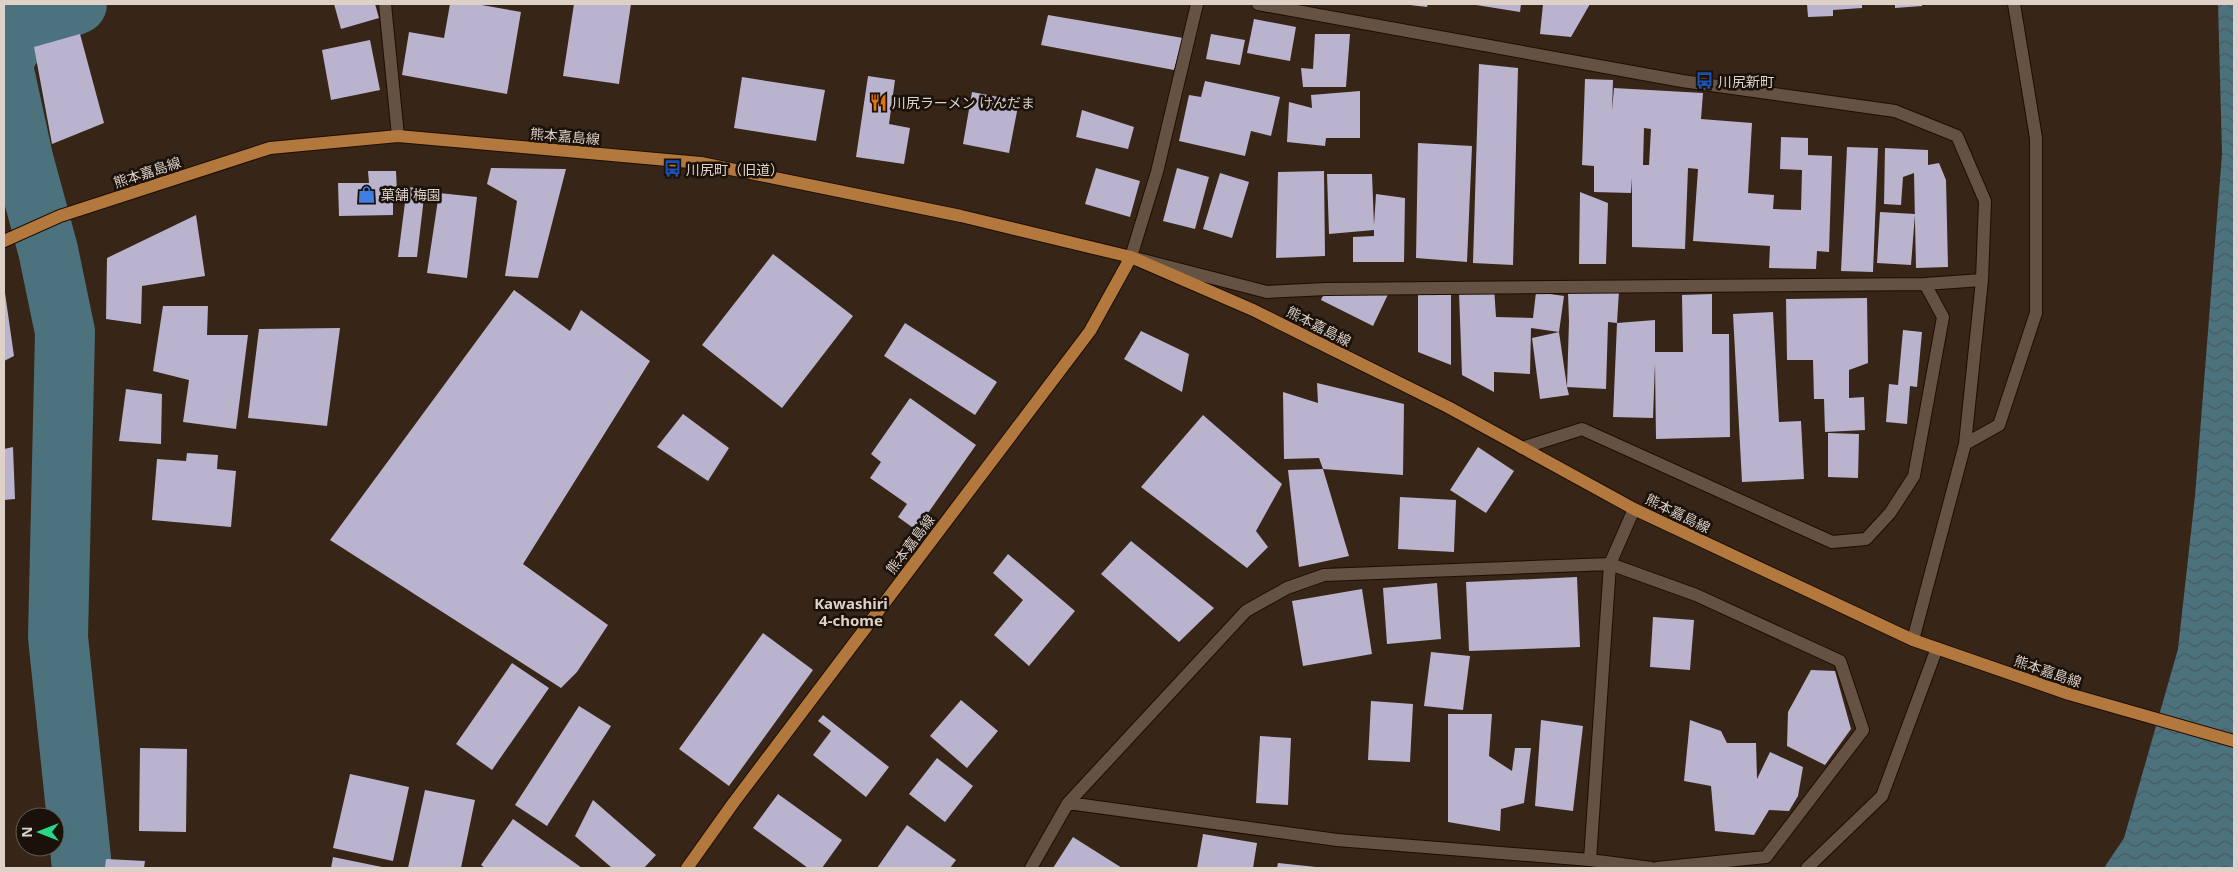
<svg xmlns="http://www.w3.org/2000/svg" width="2238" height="872" font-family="'Noto Sans','Noto Sans JP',sans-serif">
  <defs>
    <pattern id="water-waves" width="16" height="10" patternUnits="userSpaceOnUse" patternTransform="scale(1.25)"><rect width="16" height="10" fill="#4c727e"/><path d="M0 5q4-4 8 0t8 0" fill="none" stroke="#485b60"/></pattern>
  </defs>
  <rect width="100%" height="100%" fill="#372517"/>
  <path fill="url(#water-waves)" d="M2218,4H2234V868H2104L2124,838L2178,649L2195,496L2222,154Z"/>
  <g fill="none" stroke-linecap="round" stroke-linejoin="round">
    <path stroke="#4c727e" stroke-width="60" d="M4,59L23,27L77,4
      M4,71L23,158L48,250L65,332L58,637L82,868"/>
  </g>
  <path fill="#b9b3cd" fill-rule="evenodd" d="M334,4H375L379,18L341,29Z
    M450,4H476L521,12L507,94L402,75L409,32L444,38Z
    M574,4H631L619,84L563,76Z
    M1410,4H1428L1427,7L1410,5Z
    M1470,4H1521L1520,12Z
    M1543,4H1590L1571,37L1540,34Z
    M1807,4H1862V8L1833,10V16L1808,17Z
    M1895,4H1922V6L1895,8Z
    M1048,15L1183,38L1174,70L1041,45Z
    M1254,19L1296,27L1290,61L1247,53Z
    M80,34L104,123L52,144L34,47Z
    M1211,34L1245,40L1240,65L1206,59Z
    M1315,34H1350L1346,87H1303L1301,68L1313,69Z
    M370,40L380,90L331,100L322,50Z
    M1479,64L1518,68L1513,265L1473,263Z
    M868,76L895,80L889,124L910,128L904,164L856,157Z
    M742,77L825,90L816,141L734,128Z
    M1585,79L1613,80L1612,111L1614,88L1703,93L1701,119L1752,123L1748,193L1774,195L1773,209L1801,210L1802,170L1780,169L1781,137L1808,138V155L1832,156L1829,252L1817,251L1816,269L1769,268L1770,246L1693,241L1698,169L1688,168L1685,249L1632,247V178L1631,193L1594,192V166L1582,165ZM1644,128L1651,129L1649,165H1643Z
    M1205,81L1280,97L1271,136L1251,131L1245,156L1179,141L1189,95L1201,97Z
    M1360,91V138H1326L1325,146L1287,142L1289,102L1312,108L1311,95Z
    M972,92L1019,101L1009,153L963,144Z
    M1082,110L1134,127L1128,149L1076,137Z
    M1418,143L1472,146L1467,262L1416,258Z
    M1847,147L1878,148L1873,272L1841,271Z
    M1885,148L1928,150V165L1939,163L1946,180L1948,267L1916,268L1914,173L1903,177L1901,205L1884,204Z
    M491,168L566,169L538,278L505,276L517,201L487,184Z
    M1096,168L1140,181L1130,217L1085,204Z
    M1177,168L1209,177L1195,229L1163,221Z
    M368,171H396L397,193L393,195V215L339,216L338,183H369Z
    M1324,171L1325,256L1276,258L1278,172Z
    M1220,173L1249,182L1232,238L1203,229Z
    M1327,174H1372L1374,225L1376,194L1405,198L1404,262H1353V237L1374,236V230L1329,234Z
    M407,187L425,189L417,257H398Z
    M1580,192L1608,203L1606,264H1579Z
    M439,193L477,197L467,278L427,273Z
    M1880,212L1915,214L1911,265L1877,263Z
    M196,215L205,276L142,286L141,324L106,319L107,258Z
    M773,254L853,316L782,408L702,345Z
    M4,286L14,356L4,361Z
    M1494,287L1496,317L1533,318L1536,292L1564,296L1559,332L1531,328L1530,374L1494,372V392L1462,375L1459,292Z
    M1391,288L1373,326L1321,300L1326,289Z
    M1418,288H1451V365L1418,352Z
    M514,290L570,331L581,310L650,361L523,564L608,625L577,672L561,688L330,540Z
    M1619,291L1617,323L1608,322L1606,389L1567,387L1569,395L1540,399L1532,338L1559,332L1567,387L1569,321L1568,293Z
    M1712,294V334H1729L1730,437L1656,439L1655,363L1653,418L1613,417L1617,323L1655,320V352H1683L1682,295Z
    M1867,298L1868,363L1849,370V398L1864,397L1865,430L1825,432L1824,399H1814L1813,360H1787L1786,299Z
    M163,306H208L207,335H248L236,429L183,422L189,380L153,371Z
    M1773,312L1779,422L1801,421L1804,479L1742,482L1733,314Z
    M905,323L997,382L975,415L884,356Z
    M340,328L327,426L248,418L259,329Z
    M1903,330L1922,332L1917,387L1910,386L1907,424L1886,422L1889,384L1898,385Z
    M1141,331L1189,354L1182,392L1124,359Z
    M1317,383L1404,404L1403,475L1323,469L1319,458L1284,459L1283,392L1318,403Z
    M126,389L162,394L161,444L119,441Z
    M910,398L976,445L916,530L898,517L907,504L870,478L881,462L871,454Z
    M683,414L729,448L708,481L657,447Z
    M1203,415L1282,484L1256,531L1268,547L1247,568L1141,487Z
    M1828,433L1859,434L1858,478L1828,477Z
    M13,447L15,499L4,500V449Z
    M1478,447L1514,471L1486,513L1450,490Z
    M187,453L218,455L217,469L236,471L231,527L152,520L157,459L186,461Z
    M1323,469L1349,556L1299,567L1288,470Z
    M1400,497L1456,500L1454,552L1398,549Z
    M1131,541L1214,608L1179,642L1101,574Z
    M1008,554L1075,611L1029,666L994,635L1023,600L993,573Z
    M1577,577L1580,647L1469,651L1466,582Z
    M1437,583L1441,639L1387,644L1383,588Z
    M1362,589L1372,654L1303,666L1292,601Z
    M1653,617L1694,620L1690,670L1650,667Z
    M763,633L813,670L729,786L679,749Z
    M1431,652L1470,656L1463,710L1424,706Z
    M512,663L549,688L492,770L456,744Z
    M1811,670L1835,671L1851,729L1825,765L1787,746L1788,712Z
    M961,700L998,731L967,768L930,736Z
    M1371,701L1413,704L1410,762L1368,760Z
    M579,706L611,726L547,826L515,805Z
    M1448,714H1492L1489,756L1512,771L1515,748H1531L1524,803L1501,809L1500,831L1448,822Z
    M823,715L889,767L866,797L813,755L831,731L818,721Z
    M1541,720L1583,726L1573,811L1535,806Z
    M1690,720L1721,731L1727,743H1756L1757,779L1770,752L1803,767L1798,796L1789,811L1769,810L1754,835L1715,831L1711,786L1684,781Z
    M1260,736L1291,738L1288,805L1256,803Z
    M140,748L187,749L186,832L139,831Z
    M937,758L973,786L945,822L909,794Z
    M350,774L409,787L393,861L333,848Z
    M425,790L475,800L461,868H408Z
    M778,794L842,840L822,868H808L753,828Z
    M593,800L656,855L644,868H612L575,836Z
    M513,819L582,868H485L481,865Z
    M907,825L956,860L950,868H877Z
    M1203,834L1257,843L1253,868H1197Z
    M1073,837L1122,868H1053Z
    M333,857L382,867V868H331Z
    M106,859L145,861L144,868H105Z
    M1278,863L1316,867L1315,868H1277Z"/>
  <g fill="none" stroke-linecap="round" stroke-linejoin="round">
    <defs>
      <path id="minor" d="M385,4L398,136
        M1197,4L1157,172L1131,257L1267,292L1326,289L1925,284L1982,280
        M1258,4L1682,81L1895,111L1957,136L1985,201L1982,280L1965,444L1913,640
        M1965,444L1999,425L2036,313V138L2014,4
        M1522,448L1582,429L1832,542L1866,539L1890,513L1914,476L1943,317L1925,284
        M1068,803L1337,840L1590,860L1651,868
        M1590,860L1610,564L1696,595L1840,661L1863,730L1766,857L1657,868
        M1031,868L1068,803L1246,611L1287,588L1324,575L1610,564L1634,509
        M1807,868L1882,796L1937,648"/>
      <path id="primary" d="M4,241L60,216L270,148L398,136L701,163L961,216L1131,257L1253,310L1448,407L1634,509L1913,640L2069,694L2234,741
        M687,868L734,802L1090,331L1131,257"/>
    </defs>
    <use href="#minor" stroke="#1e0e02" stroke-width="14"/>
    <use href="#primary" stroke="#1e0e02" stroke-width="14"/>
    <use href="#minor" stroke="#665242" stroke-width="12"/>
    <use href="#primary" stroke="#b2783d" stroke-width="12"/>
  </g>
  <defs>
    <symbol id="bus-bare" viewBox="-9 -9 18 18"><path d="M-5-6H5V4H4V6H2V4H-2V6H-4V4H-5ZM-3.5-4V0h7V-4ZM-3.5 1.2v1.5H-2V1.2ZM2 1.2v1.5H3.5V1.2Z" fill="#1a4fb4" stroke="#19110a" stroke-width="2.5" paint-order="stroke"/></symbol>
    <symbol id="restaurant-bare" viewBox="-9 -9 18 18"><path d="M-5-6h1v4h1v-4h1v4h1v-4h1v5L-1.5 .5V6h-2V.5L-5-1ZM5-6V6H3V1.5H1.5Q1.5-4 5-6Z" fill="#e8710a" stroke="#19110a" stroke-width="2.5" paint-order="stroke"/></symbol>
    <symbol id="shop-bare" viewBox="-9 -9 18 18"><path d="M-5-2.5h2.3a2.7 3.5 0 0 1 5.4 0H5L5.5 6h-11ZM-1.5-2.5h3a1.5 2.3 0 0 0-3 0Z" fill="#3f7fe0" stroke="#19110a" stroke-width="2.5" paint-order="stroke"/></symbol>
  </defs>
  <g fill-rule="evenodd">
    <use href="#bus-bare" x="1692" y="68" width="25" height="25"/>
    <use href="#restaurant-bare" x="866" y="90" width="25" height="25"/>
    <use href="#bus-bare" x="660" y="156" width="25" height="25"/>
    <use href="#shop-bare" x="354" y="182" width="25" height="25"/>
  </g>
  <g text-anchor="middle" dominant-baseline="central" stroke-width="5" stroke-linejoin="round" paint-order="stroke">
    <g font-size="14" fill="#ddd1c8" stroke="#19110a" text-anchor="start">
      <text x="1718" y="81">川尻新町</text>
      <text x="892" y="102">川尻ラーメン けんだま</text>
      <text x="686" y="169">川尻町（旧道）</text>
      <text x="381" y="194">菓舗 梅園</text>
    </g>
    <g font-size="14" fill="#ddd1c8" stroke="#19110a">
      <text transform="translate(565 136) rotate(5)">熊本嘉島線</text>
      <text transform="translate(147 172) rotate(-18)">熊本嘉島線</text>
      <text transform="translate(1319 326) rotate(27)">熊本嘉島線</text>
      <text transform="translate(1678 513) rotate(26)">熊本嘉島線</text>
      <text transform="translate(910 544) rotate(-53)">熊本嘉島線</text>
      <text transform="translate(2048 671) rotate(19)">熊本嘉島線</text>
    </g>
    <g font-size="15" font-weight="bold" fill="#ddd1c8" stroke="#19110a">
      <text x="851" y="603">Kawashiri<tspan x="851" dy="17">4-chome</tspan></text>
    </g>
  </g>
  <rect width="2238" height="872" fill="none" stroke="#ddd1c8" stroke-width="10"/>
  <g transform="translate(40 832) rotate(270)"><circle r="24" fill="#19110a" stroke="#675e56"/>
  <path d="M0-4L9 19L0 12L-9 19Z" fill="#26d886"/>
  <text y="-8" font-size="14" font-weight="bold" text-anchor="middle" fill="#ddd1c8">N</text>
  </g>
</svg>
